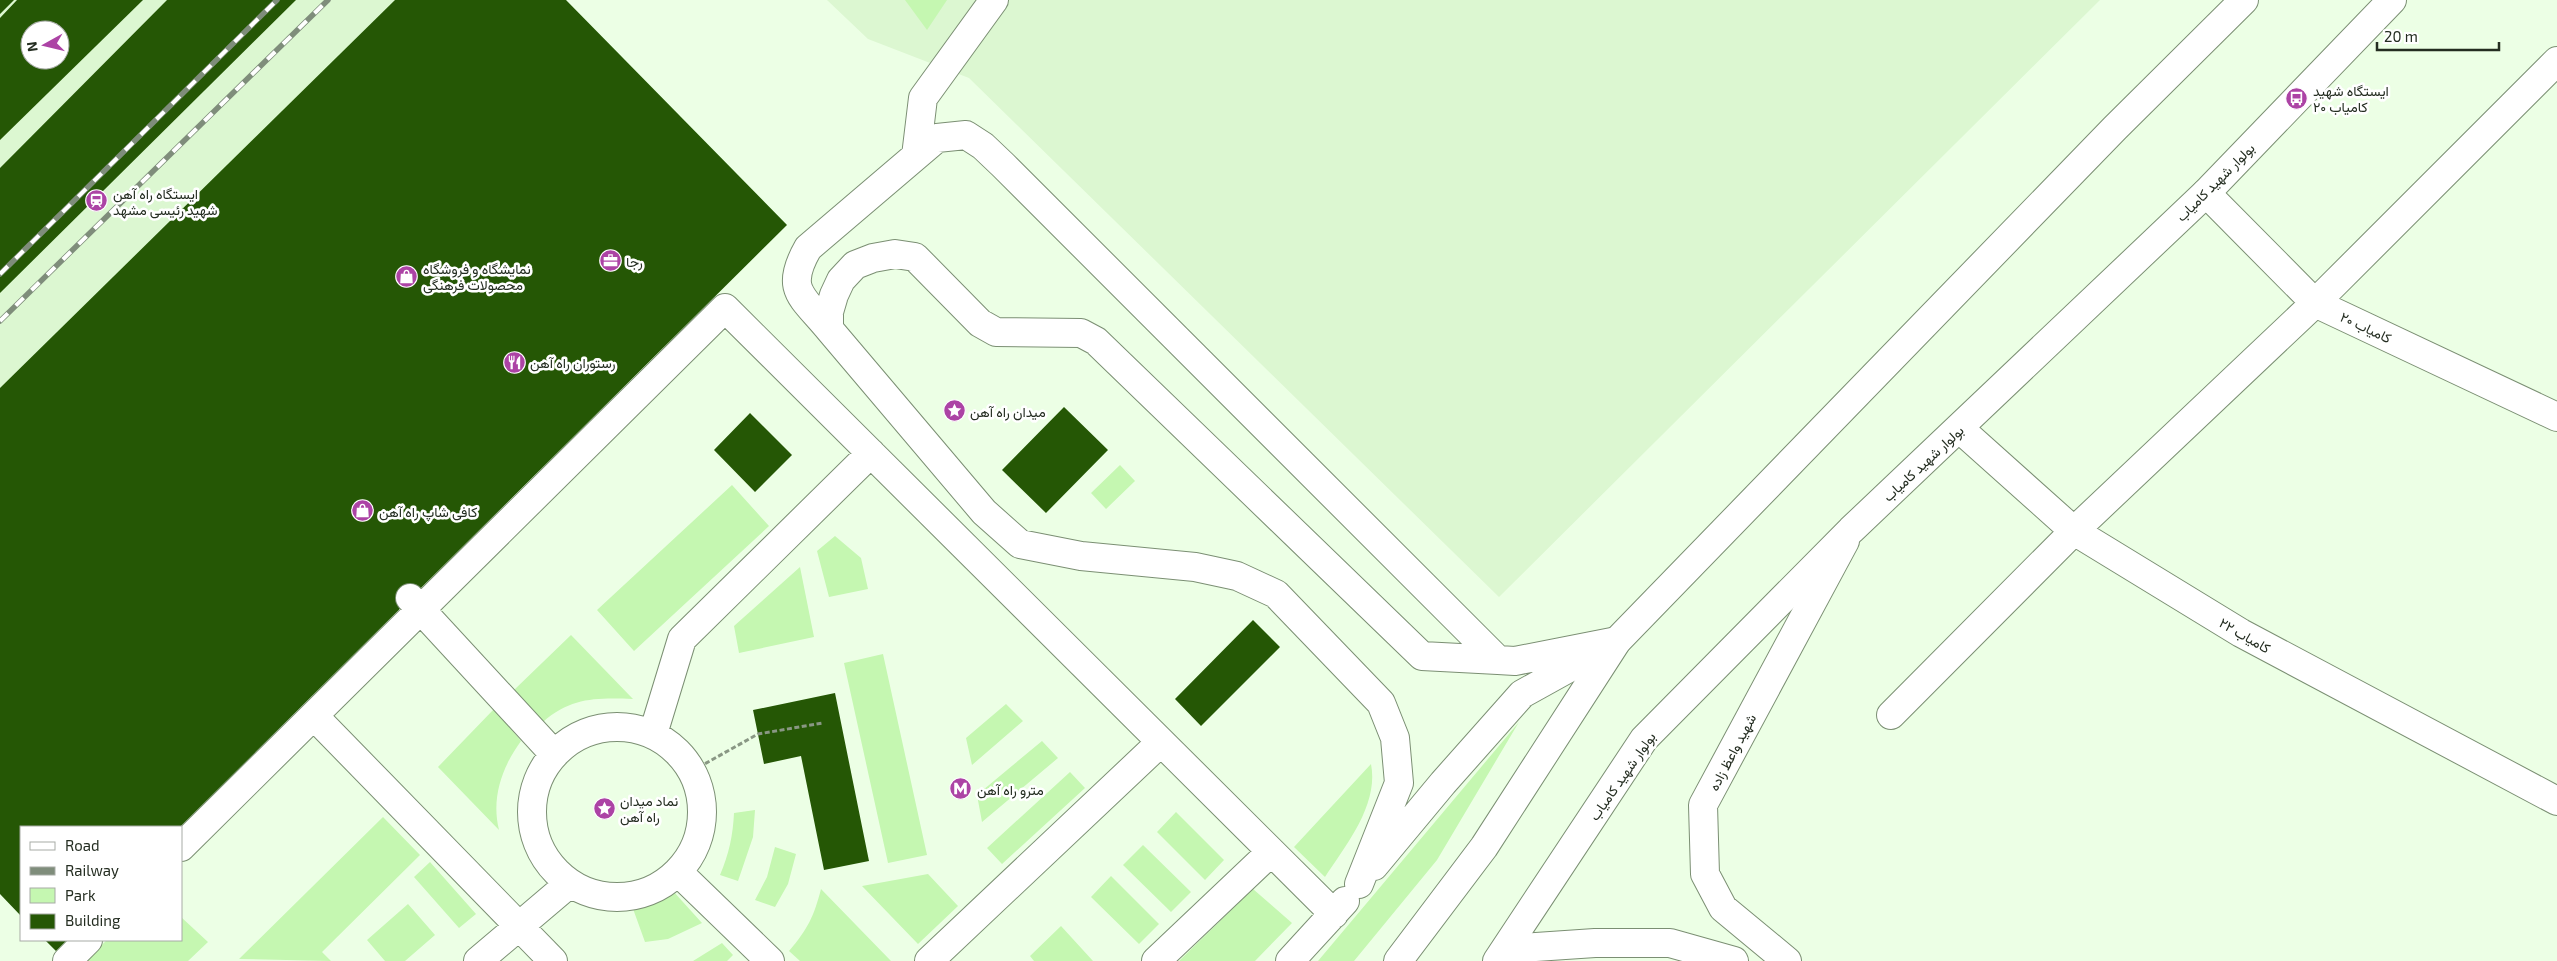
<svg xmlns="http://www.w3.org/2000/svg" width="2557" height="961" font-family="'Exo 2',Vazirmatn,sans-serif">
  <rect width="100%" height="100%" fill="#ecffe5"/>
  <path fill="#dcf7d1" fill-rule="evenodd" d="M0,0H492L0,486ZM30,30H60V60H30Z
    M827,0H2100L1499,597L969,78L868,39Z"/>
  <path fill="#c5f7b1" d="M905,0H947L927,30Z
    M1120,465L1135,481L1106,509L1091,493Z
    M732,485L769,526L634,651L597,610Z
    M835,536L861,558L868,589L829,597L817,551Z
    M800,567L814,637L739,653L734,626Z
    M571,635L633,699C596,698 572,697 543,722L514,690Z
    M883,654L927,855L888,863L844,663Z
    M1006,704L1023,721L972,765L966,738Z
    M494,709L521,741C502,767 491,798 499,830L438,767Z
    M1519,722L1437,860L1354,961H1318Z
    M1042,741L1058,758L982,822L977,795Z
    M1371,764C1379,805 1346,845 1325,877L1294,847Z
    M1070,772L1085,788L1002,864L987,848Z
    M755,810L753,837L738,881L720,875C729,854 733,835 734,813Z
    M1176,812L1224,860L1205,880L1157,832Z
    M383,817L420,855L322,952L331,961L239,959Z
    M1143,845L1191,892L1171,912L1123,865Z
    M775,847L796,854L788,884L775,907L755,900L767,877Z
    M430,862L476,914L459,928L414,877Z
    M928,874L958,906L918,944L862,886Z
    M1111,876L1159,924L1139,944L1091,897Z
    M821,889L891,961H800L789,951C808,929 814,916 821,889Z
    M1253,889L1292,923L1255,961H1179Z
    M673,891L702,923L668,939L645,942L632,906L650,901Z
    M408,904L435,935L405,961H385L367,940Z
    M181,917L208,942L188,961H85L107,940H181Z
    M1061,926L1093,961H1034L1030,956Z
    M722,943L733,955L727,961H693Z"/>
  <path fill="#255705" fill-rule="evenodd" d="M0,0H14L0,14Z
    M17,0H143L0,140V18ZM30,30H60V60H30Z
    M167,0H296L0,293V168Z
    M395,0H566L787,225L180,827H21V916L0,894V388Z
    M1064,407L1108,450L1046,513L1002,470Z
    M750,413L792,455L755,492L714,450Z
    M1253,620L1280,647L1201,726L1175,699Z
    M835,693L869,861L824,870L801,756L764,764L753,710Z
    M45,940H67L56,951Z"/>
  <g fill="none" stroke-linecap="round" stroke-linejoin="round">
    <defs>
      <path id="minor" d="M916,156L923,98L994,0
        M2206,193L2315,303L2557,417
        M829,329C802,296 784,290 808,248L937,138L966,135L983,146L1003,165L1498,660L1515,661L1617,641
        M1960,429L2074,531L2241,633L2557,801
        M410,598L554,754
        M1891,715L2074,531L2315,303L2557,61
        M314,716L553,961
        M532 812a85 85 0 1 1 170 0a85 85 0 1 1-170 0Z
        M653,734L682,639L871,453
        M181,847L725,308L1334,914
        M1374,866L1443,783L1522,694L1596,653
        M678,872L770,961
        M1359,884L1399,783L1395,738L1381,703L1276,594L1237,576L1195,567L1081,556L1020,544L984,512L829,329V312L834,295L841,280L855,265L873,258L895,254L915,257L980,323L996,332L1081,333L1096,341L1422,656L1498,660
        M1506,949L1595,943H1670L1734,961
        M67,961L88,940
        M478,961L570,883
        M929,961L1161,742
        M1156,961L1271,852
        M1290,961L1345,901
        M1787,961L1723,908L1705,874L1703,805L1845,541"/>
      <path id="major" d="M1398,961L1484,847L1617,641L2115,128L2244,0
        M1497,961L1644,739L1851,530L2206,193L2392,0"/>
    </defs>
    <use href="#minor" stroke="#7b8f73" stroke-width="30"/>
    <use href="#major" stroke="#7b8f73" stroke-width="30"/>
    <path stroke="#899784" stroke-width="3" stroke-dasharray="5 2.5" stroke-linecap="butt" d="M692,771L758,734L823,723"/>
    <use href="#minor" stroke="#fff" stroke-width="28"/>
    <use href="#major" stroke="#fff" stroke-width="28"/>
    <defs>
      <path id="rail" d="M0,274L277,0
        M0,321L328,0"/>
    </defs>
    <use href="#rail" stroke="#7f8d7b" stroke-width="5.5"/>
    <use href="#rail" stroke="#fff" stroke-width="4" stroke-dasharray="11" stroke-linecap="butt"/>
  </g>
  <defs>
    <symbol id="bus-disc" viewBox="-11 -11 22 22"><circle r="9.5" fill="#ac43a5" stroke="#fff"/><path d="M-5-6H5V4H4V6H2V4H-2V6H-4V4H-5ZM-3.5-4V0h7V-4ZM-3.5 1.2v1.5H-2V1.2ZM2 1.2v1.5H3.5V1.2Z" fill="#fff"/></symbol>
    <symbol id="station-disc" viewBox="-11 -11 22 22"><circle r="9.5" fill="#ac43a5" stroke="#fff"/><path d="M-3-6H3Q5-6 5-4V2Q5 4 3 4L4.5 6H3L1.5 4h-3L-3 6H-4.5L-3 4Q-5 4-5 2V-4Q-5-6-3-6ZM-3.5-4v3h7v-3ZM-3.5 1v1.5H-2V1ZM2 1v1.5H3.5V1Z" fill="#fff"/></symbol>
    <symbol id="office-disc" viewBox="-11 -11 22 22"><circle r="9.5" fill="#ac43a5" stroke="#fff"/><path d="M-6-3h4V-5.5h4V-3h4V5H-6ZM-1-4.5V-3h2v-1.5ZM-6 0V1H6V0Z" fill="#fff"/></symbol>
    <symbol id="shop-disc" viewBox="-11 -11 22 22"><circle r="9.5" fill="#ac43a5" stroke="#fff"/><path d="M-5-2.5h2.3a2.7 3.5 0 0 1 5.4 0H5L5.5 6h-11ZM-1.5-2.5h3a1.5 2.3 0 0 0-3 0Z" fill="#fff"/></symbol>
    <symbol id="restaurant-disc" viewBox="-11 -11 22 22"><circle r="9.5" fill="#ac43a5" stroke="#fff"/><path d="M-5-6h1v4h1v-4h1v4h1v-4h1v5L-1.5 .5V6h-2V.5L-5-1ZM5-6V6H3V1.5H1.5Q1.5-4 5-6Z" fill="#fff"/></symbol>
    <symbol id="sight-disc" viewBox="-11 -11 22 22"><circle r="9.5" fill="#ac43a5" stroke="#fff"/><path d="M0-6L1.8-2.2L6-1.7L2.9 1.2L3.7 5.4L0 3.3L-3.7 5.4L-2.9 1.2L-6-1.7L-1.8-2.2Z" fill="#fff"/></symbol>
    <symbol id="metro-disc" viewBox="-11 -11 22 22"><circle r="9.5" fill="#ac43a5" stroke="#fff"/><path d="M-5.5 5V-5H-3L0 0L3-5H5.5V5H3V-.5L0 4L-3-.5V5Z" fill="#fff"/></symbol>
  </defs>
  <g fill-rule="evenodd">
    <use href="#bus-disc" x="2284" y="86" width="25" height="25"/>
    <use href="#station-disc" x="84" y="188" width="25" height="25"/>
    <use href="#office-disc" x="598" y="248" width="25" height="25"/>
    <use href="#shop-disc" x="394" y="264" width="25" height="25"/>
    <use href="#restaurant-disc" x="502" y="350" width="25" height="25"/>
    <use href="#sight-disc" x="942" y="398" width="25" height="25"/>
    <use href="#shop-disc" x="350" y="498" width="25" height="25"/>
    <use href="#metro-disc" x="948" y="776" width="25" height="25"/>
    <use href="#sight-disc" x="592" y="796" width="25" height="25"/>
  </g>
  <g text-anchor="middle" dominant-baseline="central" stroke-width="5" stroke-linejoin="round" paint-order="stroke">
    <g font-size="14" fill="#242d21" stroke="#fff" text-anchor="start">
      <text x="2313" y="90">ایستگاه شهید<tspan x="2313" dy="16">کامیاب ۲۰</tspan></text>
      <text x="113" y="193">ایستگاه راه آهن<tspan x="113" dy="16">شهید رئیسی مشهد</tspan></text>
      <text x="626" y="261">رجا</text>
      <text x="423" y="268">نمایشگاه و فروشگاه<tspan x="423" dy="16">محصولات فرهنگی</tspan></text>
      <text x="530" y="362">رستوران راه آهن</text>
      <text x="970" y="411">میدان راه آهن</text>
      <text x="379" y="511">کافی شاپ راه آهن</text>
      <text x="977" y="789">مترو راه آهن</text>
      <text x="620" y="800">نماد میدان<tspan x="620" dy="16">راه آهن</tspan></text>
    </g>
    <g font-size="14" fill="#242d21" stroke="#fff">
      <text transform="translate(2215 182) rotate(-45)">بولوار شهید کامیاب</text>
      <text transform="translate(2366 327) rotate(25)">کامیاب ۲۰</text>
      <text transform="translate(1923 463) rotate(-43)">بولوار شهید کامیاب</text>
      <text transform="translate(2245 635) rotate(30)">کامیاب ۲۲</text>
      <text transform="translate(1732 752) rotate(-62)">شهید واعظ زاده</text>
      <text transform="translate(1622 776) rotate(-55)">بولوار شهید کامیاب</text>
    </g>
  </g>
  <rect x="20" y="826" width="162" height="115" fill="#ffffff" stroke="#a7aba6"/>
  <rect x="30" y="842" width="25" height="8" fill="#ffffff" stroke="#a7aba6"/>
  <text x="65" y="851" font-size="15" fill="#242d21">Road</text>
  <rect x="30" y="867" width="25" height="8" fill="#7f8d7b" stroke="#a7aba6"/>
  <text x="65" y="876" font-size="15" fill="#242d21">Railway</text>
  <rect x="30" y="888" width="25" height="15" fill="#c5f7b1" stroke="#a7aba6"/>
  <text x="65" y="901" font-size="15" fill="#242d21">Park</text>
  <rect x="30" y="914" width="25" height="15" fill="#255705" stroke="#a7aba6"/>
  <text x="65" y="926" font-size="15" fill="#242d21">Building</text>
  <g transform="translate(45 45) rotate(262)"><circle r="24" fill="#ffffff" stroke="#a7aba6"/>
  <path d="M0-4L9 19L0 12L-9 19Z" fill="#ac43a5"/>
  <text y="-8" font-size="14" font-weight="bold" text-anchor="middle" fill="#242d21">N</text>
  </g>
  <path d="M2377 42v8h122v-8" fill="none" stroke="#242d21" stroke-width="2.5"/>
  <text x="2384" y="42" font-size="15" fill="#242d21" stroke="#ffffff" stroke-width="4" paint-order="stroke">20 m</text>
</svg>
